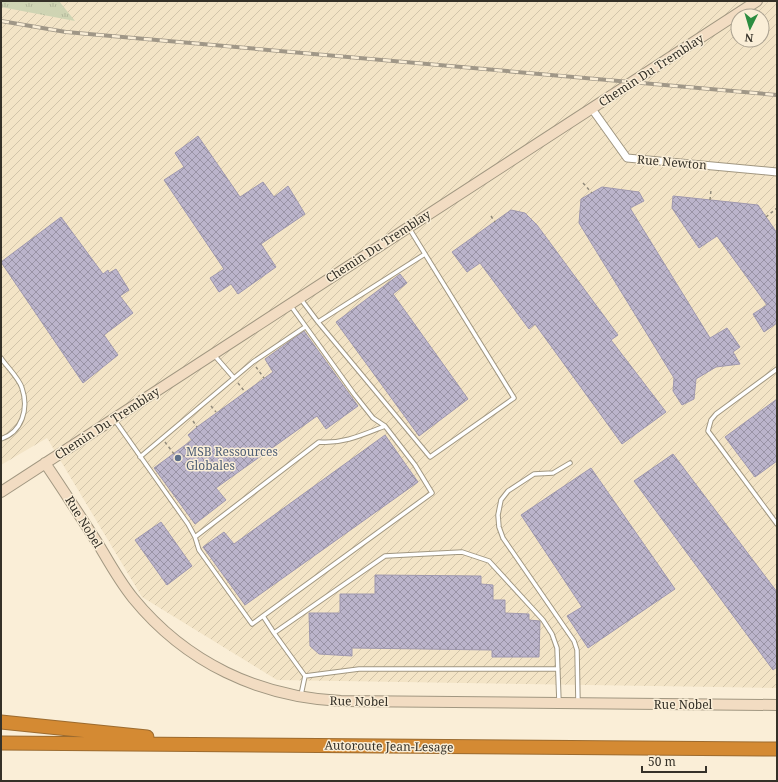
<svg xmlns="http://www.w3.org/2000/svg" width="778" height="782" font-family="'Noto Serif',serif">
  <defs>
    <pattern id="industrial-furrows" width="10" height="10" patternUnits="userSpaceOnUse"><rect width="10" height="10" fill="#f3e4c6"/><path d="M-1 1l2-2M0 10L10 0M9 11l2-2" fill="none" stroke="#d1c4aa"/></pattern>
    <pattern id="park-tufts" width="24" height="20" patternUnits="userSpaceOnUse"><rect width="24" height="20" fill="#cfd4b3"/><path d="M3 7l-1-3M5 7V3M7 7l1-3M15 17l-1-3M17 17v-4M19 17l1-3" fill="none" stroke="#b2b69a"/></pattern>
    <pattern id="building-cross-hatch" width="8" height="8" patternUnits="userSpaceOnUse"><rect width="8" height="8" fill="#bbb4cb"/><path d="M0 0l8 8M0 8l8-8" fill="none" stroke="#9993a5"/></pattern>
  </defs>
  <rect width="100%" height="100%" fill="#faeed7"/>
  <path fill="url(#industrial-furrows)" fill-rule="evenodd" d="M1,1H777V688L277,680L142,597L47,438L1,465ZM738,16H762V40H738Z"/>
  <path fill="url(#park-tufts)" d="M1,1H59L75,21L1,7Z"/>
  <path fill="url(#building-cross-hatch)" stroke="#9f98ae" d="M198,136L240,197L263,182L274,197L288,186L305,214L261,244L276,267L238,294L231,284L219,292L210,278L224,269L164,180L184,167L175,153Z
    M602,187L639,192L644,201L630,208L710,338L727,328L740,347L733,352L740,364L716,367L696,379L694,399L682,405L673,391L674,378L579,223L581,199Z
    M673,196L758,205L777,233V323L764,332L753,314L767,305L717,236L699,248L672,208Z
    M511,210L525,213L537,225L618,335L611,340L666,412L622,444L535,324L529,329L480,263L467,272L452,252Z
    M61,217L103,274L108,270L109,273L116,269L129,290L120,296L133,313L104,335L118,355L83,383L1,262Z
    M400,274L407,283L393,294L468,399L419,436L336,322Z
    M304,331L358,406L326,429L317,416L216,488L226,500L195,524L154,468L192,440L188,435L197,427L273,372L265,359Z
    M777,399V461L755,477L725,437Z
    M385,435L418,482L245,605L203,547L224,532L234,544Z
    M673,454L777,592V667L773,670L634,481Z
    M591,468L675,589L588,648L567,616L582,607L521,515Z
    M161,522L192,566L167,585L135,540Z
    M375,575L481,576V584L493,585V600H505V613L529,614V620L540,621L539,657H492V650L352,648V656L319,654L310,646L309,613H340V594H375Z"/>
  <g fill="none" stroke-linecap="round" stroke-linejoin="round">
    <defs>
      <path id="lane" d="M300,298L318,322L425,254L409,228
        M291,306L354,394L373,418L385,426
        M318,322L430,457L514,398L425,254
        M214,355L234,378
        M1,358C7,367 19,378 22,388C29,409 22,432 1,439
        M777,369L716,414L711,420L708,431L777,524
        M114,419L188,524L195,537
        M140,457L253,362L305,327
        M570,463L553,473L534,474L508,491L501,500L498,515L499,527L503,538L574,641L577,650L578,702
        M263,616L252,624L199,550L195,537L319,442C343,444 362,435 385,426L415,465L432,493L263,616L274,633
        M305,676L359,669H558
        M301,695L305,676L274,633L385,556L462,552L489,561L543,620L552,634L557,648L559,702"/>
      <path id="street" d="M592,109L627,158L777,172"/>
      <path id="secondary" d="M45,463C64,491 82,519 100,547C110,564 120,582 133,598C186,663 259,697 341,701L777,705
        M1,492L757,1"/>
      <path id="highway" d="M1,722L147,737
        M1,743L777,749"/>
    </defs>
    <use href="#lane" stroke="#a19781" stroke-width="5.5"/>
    <use href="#street" stroke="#a19781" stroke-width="9"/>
    <use href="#secondary" stroke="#a19781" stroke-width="12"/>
    <use href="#highway" stroke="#9c6b2f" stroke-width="15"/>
    <path stroke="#918a7a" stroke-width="1.5" stroke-dasharray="3 3" stroke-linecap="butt" d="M583,183L592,193
      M710,200L711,190
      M491,216L495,222
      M766,217L777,208
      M256,367L264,378
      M238,383L245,392
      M211,406L216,412
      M193,421L197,427
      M165,442L174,454"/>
    <use href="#lane" stroke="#fff" stroke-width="3.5"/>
    <use href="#street" stroke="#fff" stroke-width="7"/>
    <use href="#secondary" stroke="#f2dcc2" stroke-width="10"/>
    <use href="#highway" stroke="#d48a33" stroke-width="13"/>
    <defs>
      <path id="rail" d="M1,21L66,32L777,95"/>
    </defs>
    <use href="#rail" stroke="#a09787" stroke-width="4"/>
    <use href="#rail" stroke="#faeed7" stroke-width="2.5" stroke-dasharray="8" stroke-linecap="butt"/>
  </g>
  <circle fill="#5c6f8a" stroke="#faeed7" stroke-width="1.5" cx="178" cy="458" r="4"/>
  <g text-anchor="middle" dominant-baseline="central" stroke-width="3" stroke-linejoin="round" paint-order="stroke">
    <g font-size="12" fill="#353128" stroke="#faeed7">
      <text transform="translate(651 70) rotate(-33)">Chemin Du Tremblay</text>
      <text transform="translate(672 162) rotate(5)">Rue Newton</text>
      <text transform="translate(378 246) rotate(-33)">Chemin Du Tremblay</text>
      <text transform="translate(107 423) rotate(-33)">Chemin Du Tremblay</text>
      <text transform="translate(84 522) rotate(58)">Rue Nobel</text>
      <text transform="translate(359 701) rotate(1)">Rue Nobel</text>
      <text x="683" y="704">Rue Nobel</text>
      <text transform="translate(389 746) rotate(1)">Autoroute Jean-Lesage</text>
    </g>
    <g font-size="12" fill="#4e5e75" stroke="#faeed7" text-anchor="start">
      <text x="186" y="451">MSB Ressources<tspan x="186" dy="14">Globales</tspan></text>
    </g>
  </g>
  <rect width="778" height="782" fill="none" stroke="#353128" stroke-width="4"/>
  <g transform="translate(750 28) rotate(185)"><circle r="19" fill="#faeed7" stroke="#aba291"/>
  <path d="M0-3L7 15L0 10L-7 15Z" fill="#2c8d40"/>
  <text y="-6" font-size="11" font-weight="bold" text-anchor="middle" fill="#353128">N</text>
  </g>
  <path d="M642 766v6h64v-6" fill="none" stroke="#353128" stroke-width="2"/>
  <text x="648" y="766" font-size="12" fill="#353128" stroke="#faeed7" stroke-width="3" paint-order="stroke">50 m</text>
</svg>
